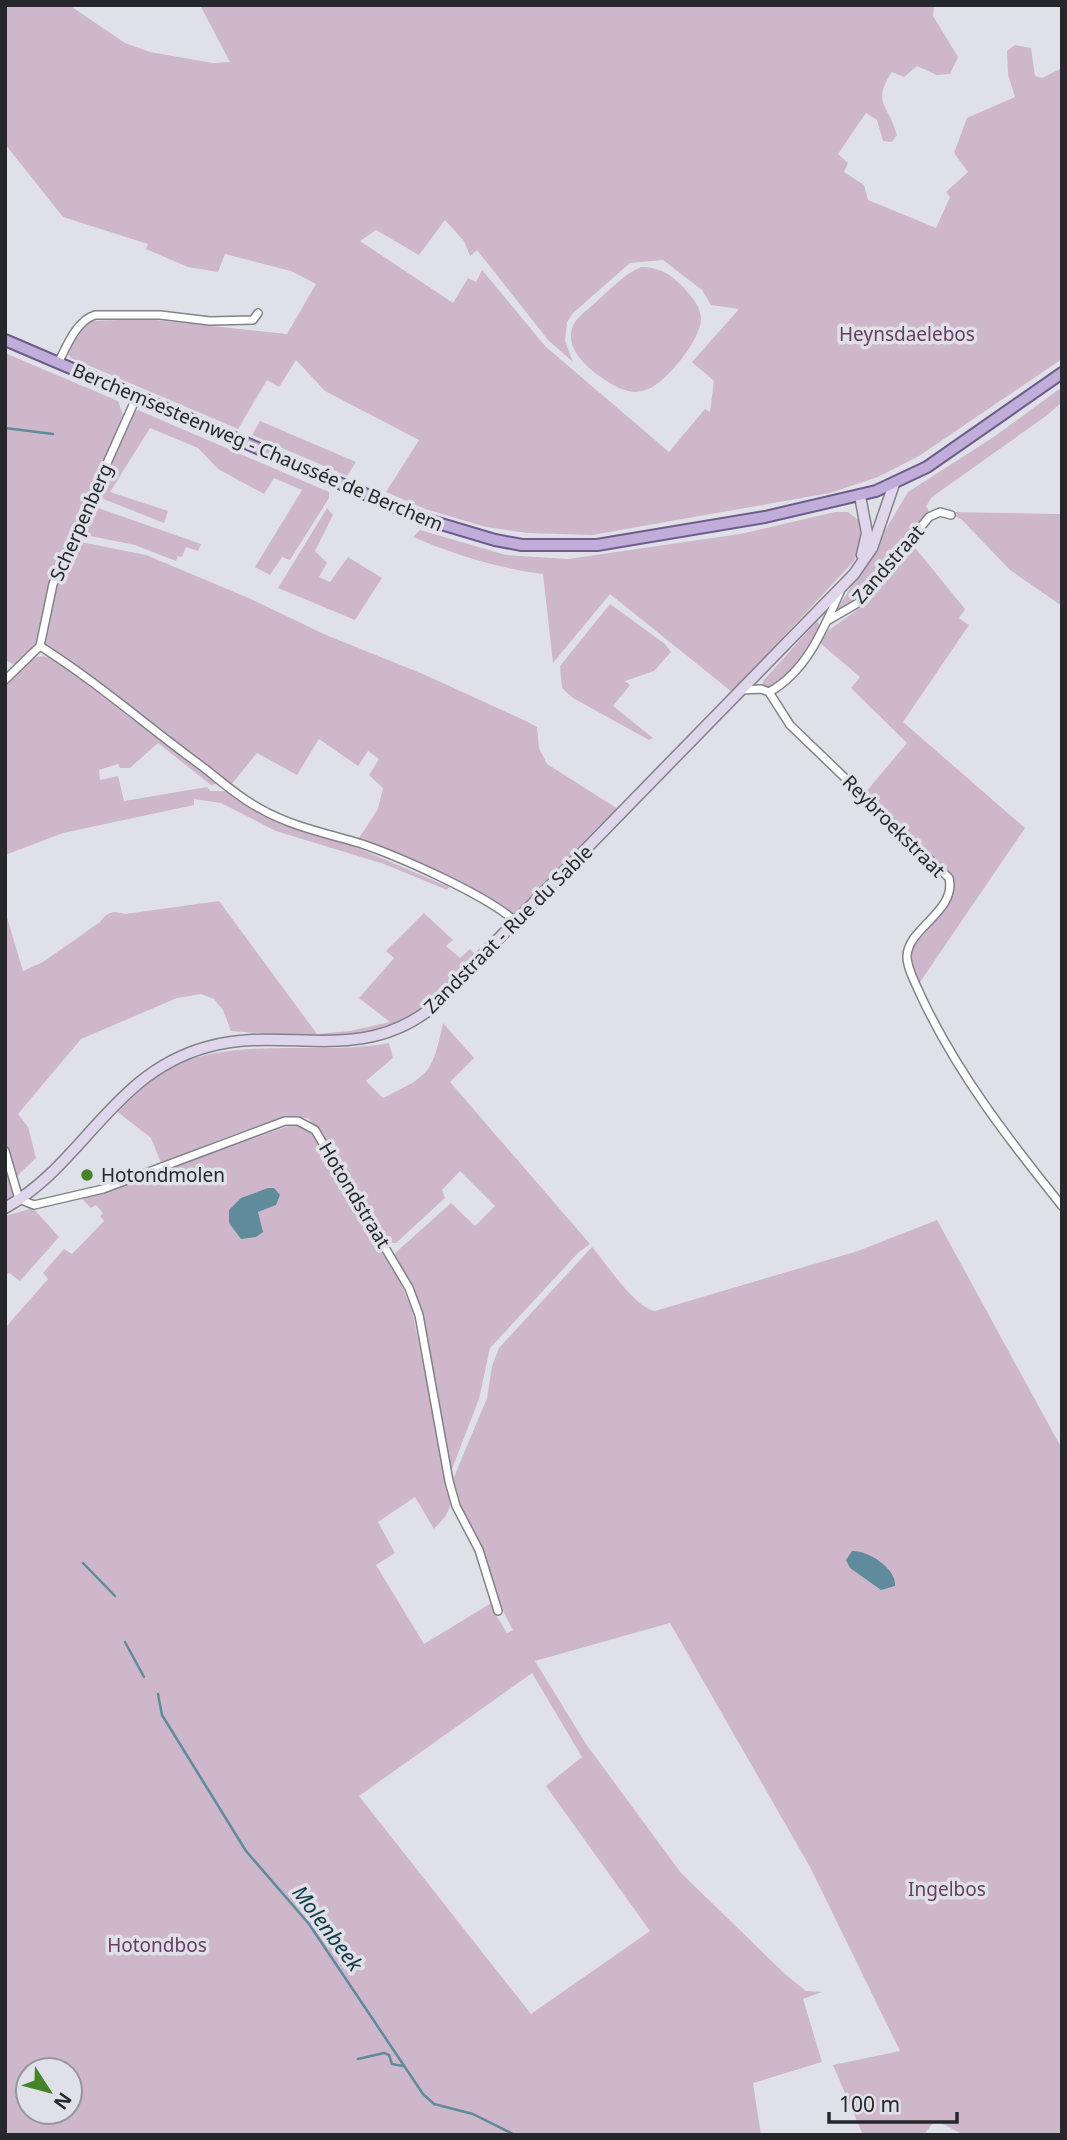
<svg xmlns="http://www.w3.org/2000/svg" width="1067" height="2140" font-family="'Noto Sans',sans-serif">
  <rect width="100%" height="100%" fill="#e0e1e8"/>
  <path fill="#ceb7cb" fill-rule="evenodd" d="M6,5H69L125,43L150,52L213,63L230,62L200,5H934L933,16L958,57L950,74L937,75L917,66L904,77L892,72C871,103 889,105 897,135L892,142L883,141L877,120L866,113L838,154L848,163L844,172L864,185L868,200L936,228L950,197L946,192L968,172L954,153L967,118L1015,97L1008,75L1007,51L1015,45L1031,48L1035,76L1042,78L1062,68V359L919,456L878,477L830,493L592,535L527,533L486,527L425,509L386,492L419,440L325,391L296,360L279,387L267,380L238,429L71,358L68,354L78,332L91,321L146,319L287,334L316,284L291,271L225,254L218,272L188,267L146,249L148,244L63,217L5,144ZM445,220L464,241L470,256L477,250L548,340L573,362L565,341L567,322L573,313L630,263L663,260L702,290L711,305L739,309L692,362L714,381L710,412L705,409L669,452L545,346L482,270L476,282L468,278L453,303L360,241L376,230L419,255Z
    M641,267C659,267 671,274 683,287C691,296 701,306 701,319C701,339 667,382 648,389C636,394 628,392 617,387C596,376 558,349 575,322C581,314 591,307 598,300C612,288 624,274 641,267Z
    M5,353L118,401L123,415L93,491L49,584L35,645L15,665L5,660Z
    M1062,387V402L1046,416L932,497L926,506L929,511L865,593L857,601L837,610L908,492L995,436Z
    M138,410L329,492V498L290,560L282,557L270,575L255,567L302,490L274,478L264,494L218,469L198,448L150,428L110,492L168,511L164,523L96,496L130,415Z
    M260,421L356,462L347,476L252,435Z
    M92,504L101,509L201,544L198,551L186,547L182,557L178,556L176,561L135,545L85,535L81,528Z
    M327,508L333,515L315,551L327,563L319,577L330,582L348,557L382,578L355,620L278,588Z
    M835,512H848L860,521L861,543L854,561L732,692L610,594L553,663L543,574C497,568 456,555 413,537L420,530L506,555L568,559L740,534Z
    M949,512L1062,514V606L1010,570L962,520Z
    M76,541L146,555L251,599L326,635L423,674L528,722L537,727L539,748L547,764L618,809L513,916L456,884L357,841L378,809L383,788L369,775L379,759L368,751L358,766L319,739L297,775L257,753L230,786L110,699L220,783L211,785L158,743L130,768H120L118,764L99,770L100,780L118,776L124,801L207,787L210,791H225L449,887L447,890L384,864L276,831L221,803L194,799V805L63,833L5,855V683C24,666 32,647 58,661C54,656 47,649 45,643C38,620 64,561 76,541Z
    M912,544L965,609L959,618L969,625L903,722L1025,828L918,985L910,953C922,930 967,899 948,872L865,793L907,743L851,688L860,677L820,643L829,630L861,607Z
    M610,604L665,644L671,652L654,671L625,681L630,685L613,706L653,738L649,740L573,698L562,688L560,666Z
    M817,621L821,627C808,648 792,690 763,688V681Z
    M219,901L317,1034L350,1031L390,1022L359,998L394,958L386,951L424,913L453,940L446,946L460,958L470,949L476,955C457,974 439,996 417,1011C362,1047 293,1035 231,1031L223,1010L214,999L201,994L177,998L81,1039L18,1114L28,1127L36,1158L14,1179L17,1194L5,1201V911L23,971L43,962L100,922C108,911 113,911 125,914Z
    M443,1023L474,1058L450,1082L590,1244L578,1253L490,1348L479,1399L450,1474L421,1313L393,1255L451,1203L475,1226L495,1206L460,1171L442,1190L445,1198L396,1243H386L320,1132L308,1118C257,1119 209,1146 161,1163L151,1138L115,1110C130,1097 144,1082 161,1072C230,1033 314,1057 389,1043L393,1058L366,1081L383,1098C430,1075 432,1074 443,1023Z
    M294,1124L314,1135L397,1274L412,1310L451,1505L445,1517L434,1529L415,1497L378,1522L395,1553L376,1565L424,1644L493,1602L494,1612L507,1633L513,1630C498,1605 493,1579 482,1553C472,1529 458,1508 452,1482L487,1398L492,1366L499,1348L592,1247C606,1263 635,1308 655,1311L858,1251L937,1220L1062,1449V2135H964L935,2120L924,2135H863L833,2065L900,2051L810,1867L670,1623L535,1661L586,1744L681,1873L785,1974L806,1991L822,1992L803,1999L822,2062L753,2083L761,2135H5V1328L48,1279L43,1273L64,1249L72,1254L104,1221L100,1216L103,1213L96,1205L91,1208L82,1199ZM532,1673L582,1757L546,1786L650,1931L531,2014L359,1796ZM28,2070H70V2112H28Z
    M33,1208L59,1237L20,1281L9,1273L5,1276V1216Z"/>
  <path fill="#5f8b9a" d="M268,1188H274L280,1195L276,1205L258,1212L263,1232L256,1237L241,1239L229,1223V1210L241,1198Z
    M852,1551C868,1550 897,1569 895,1586L881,1590L850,1568L846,1560Z"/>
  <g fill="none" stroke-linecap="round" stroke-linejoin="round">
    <path stroke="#5f8b9a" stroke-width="2.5" d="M5,428L53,434
      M83,1563L115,1596
      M125,1642L144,1677
      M158,1694L162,1715L246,1851L309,1924L423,2094L434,2104L473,2114L515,2135
      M358,2059L384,2053L389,2055L392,2064L403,2066"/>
    <defs>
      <path id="minor" d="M58,363C67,346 76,321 95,315H160L210,321L253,320L258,313
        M827,621L858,603L869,591L929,517L940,512L951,515
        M40,646C97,682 148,727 203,767C221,781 238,797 259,808C290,826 325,833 359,843C398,856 487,895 516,922
        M5,680L40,646L53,584L137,396
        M742,690L761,689L769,692L790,725L949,878C957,911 908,928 907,956C907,969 916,984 921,996C957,1073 1009,1140 1062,1206
        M769,692C806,672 823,630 840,592
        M5,1151L19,1199L34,1205L103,1189L285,1121H298L315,1130L409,1288L419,1315L449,1481L456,1506L479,1550L498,1611"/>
      <path id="secondary" d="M860,496L867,533L862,555
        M5,1208C84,1164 112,1073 207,1047C284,1025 356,1065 429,1010L854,574L872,548L894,484"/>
      <path id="primary" d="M5,340L421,518L495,540L522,545H597L765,517L876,491L927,467L1062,373"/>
    </defs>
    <use href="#minor" stroke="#818389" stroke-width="10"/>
    <use href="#secondary" stroke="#818389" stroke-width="13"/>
    <use href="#primary" stroke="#6f5b8c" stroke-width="14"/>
    <use href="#minor" stroke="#fff" stroke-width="7"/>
    <use href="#secondary" stroke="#e0d6ec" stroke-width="10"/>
    <use href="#primary" stroke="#c1adda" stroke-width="10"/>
  </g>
  <circle fill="#438426" stroke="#e0e1e8" stroke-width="2.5" cx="87" cy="1175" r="7"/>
  <g text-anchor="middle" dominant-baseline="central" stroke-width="7" stroke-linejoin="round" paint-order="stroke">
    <g font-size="19" fill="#683c63" stroke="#e0e1e8">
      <text x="907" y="334">Heynsdaelebos</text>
      <text x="947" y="1889">Ingelbos</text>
      <text x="157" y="1945">Hotondbos</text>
    </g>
    <g font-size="19" fill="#26272a" stroke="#e0e1e8">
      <text transform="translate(258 447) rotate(23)">Berchemsesteenweg - Chaussée de Berchem</text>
      <text transform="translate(81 522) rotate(-66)">Scherpenberg</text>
      <text transform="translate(888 564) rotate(-49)">Zandstraat</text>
      <text transform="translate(894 826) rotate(45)">Reybroekstraat</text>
      <text transform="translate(508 929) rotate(-45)">Zandstraat - Rue du Sable</text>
      <text transform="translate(355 1195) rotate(59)">Hotondstraat</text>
    </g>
    <g font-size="19" fill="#26272a" stroke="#e0e1e8" text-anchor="start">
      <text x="101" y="1175">Hotondmolen</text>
    </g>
    <g font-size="21" font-style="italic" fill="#103a46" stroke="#e0e1e8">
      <text transform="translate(328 1928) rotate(53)">Molenbeek</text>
    </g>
  </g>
  <rect width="1067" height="2140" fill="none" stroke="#26272a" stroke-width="14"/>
  <g transform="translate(49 2091) rotate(126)"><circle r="33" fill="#e0e1e8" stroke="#96979c" stroke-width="2"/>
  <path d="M0-5L12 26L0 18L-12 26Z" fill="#438426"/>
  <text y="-10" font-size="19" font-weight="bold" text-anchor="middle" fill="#26272a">N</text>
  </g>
  <path d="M829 2112v10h128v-10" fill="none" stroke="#26272a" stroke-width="3.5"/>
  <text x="839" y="2112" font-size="21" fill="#26272a" stroke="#e0e1e8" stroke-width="5" paint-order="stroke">100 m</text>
</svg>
